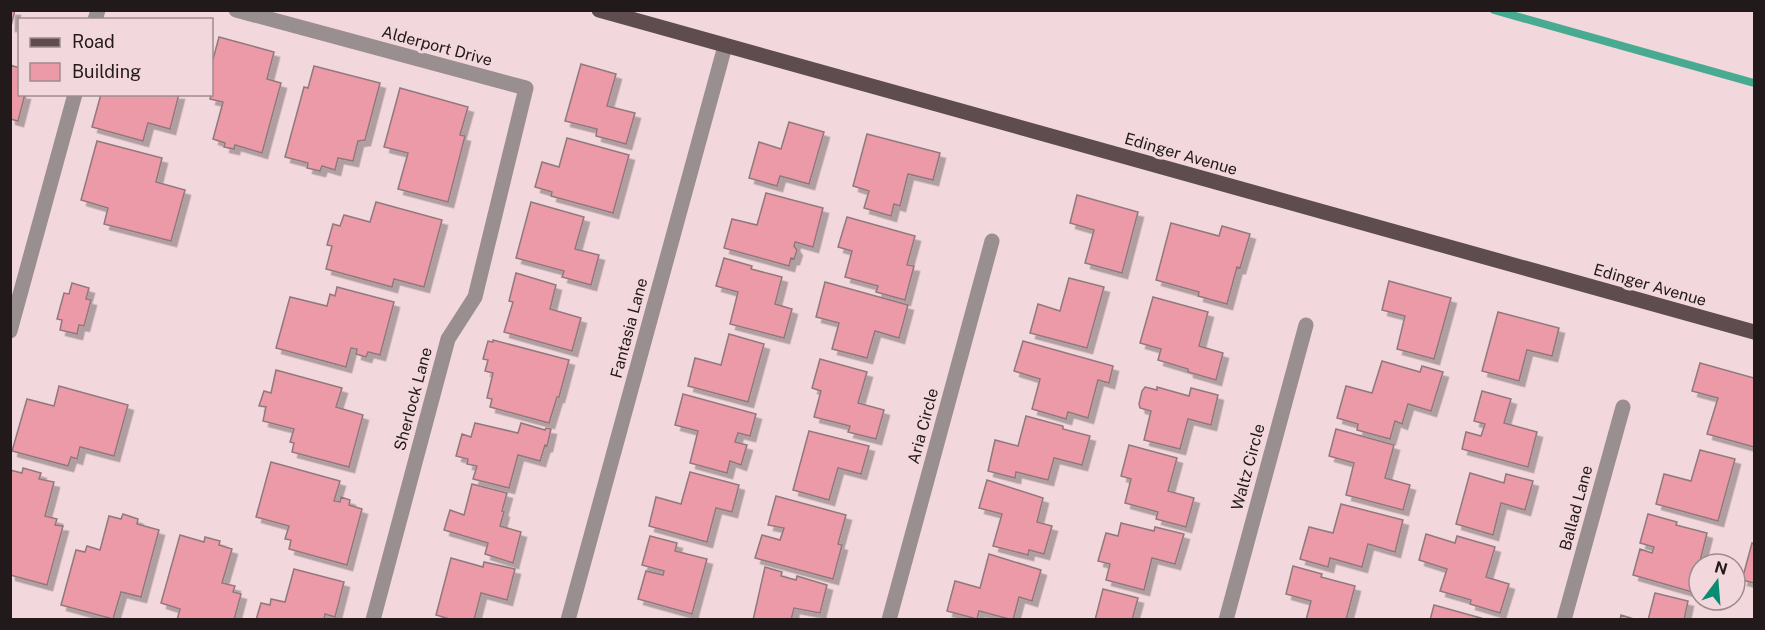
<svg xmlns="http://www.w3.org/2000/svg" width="1765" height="630" font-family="'Public Sans',sans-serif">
  <defs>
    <filter id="shadow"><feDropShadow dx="5.5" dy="5.5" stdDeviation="0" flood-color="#0004"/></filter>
  </defs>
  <rect width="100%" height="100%" fill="#f2d8dc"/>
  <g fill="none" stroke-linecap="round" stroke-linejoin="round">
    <path stroke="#48ab91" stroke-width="8" d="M1494,10L1754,83"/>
  </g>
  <path fill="#ec99a8" stroke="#90797c" stroke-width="1.5" filter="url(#shadow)" d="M10,10H15L11,26H10Z
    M219,37L274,52L267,79L281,83L262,153L235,145L234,149L224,147L225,143L213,139L223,102L210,99L212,93V63Z
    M581,64L616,74L607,106L635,113L626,144L596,136L597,129L565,121Z
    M10,65L20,68V94H25L18,121L10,119Z
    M314,66L380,83L365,140L358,141L353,161L338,158L335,170L322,166L320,171L307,168L308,163L285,157L304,87L308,88Z
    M400,88L468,107L460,135L465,136L448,202L398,189L408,153L384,147Z
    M101,94H179L170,129L148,123L143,141L92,127Z
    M789,122L824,132L809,184L780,176L777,186L749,178L759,142L781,149Z
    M867,134L940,153L933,180L908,174L900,206L894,204L891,216L864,208L869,191L853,186Z
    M567,138L629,155L613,213L551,196L552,192L535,187L542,162L559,167Z
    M97,141L162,158L156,182L185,190L171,241L104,224L108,208L81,200Z
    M766,193L823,208L813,247L795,242L794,246L797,250L794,259L791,258L789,266L724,248L732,219L757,225Z
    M1077,195L1138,212L1122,273L1085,263L1094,230L1070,223Z
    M376,202L442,220L424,287L394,279L392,287L326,269L332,246L327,245L333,224L340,226L344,215L370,222Z
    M531,202L584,217L575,249L599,255L591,285L562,277L564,271L516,258Z
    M847,217L915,236L907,265L914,266L905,300L876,292L878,286L845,277L852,251L838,247Z
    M1171,223L1219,236L1222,226L1250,234L1240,268L1237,267L1227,304L1198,296L1199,292L1156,280Z
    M724,258L752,266L751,269L782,277L775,304L792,309L784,338L730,324L738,292L716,286Z
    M516,273L556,285L550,309L581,318L572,351L504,332L513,302L509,301Z
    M1069,278L1104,287L1087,348L1030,333L1038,304L1060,311Z
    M1389,281L1451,298L1434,359L1397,349L1405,316L1382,310Z
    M825,282L908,305L899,338L875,331L867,358L832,349L839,323L816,317Z
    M72,283L89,288L86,299L91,300L84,326L79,325L77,334L60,330L62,320L57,319L64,293L69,294Z
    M337,287L394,302L380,355L368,352L366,357L356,354L357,349L351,348L346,367L276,348L290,297L327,306L330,294L335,296Z
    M1153,297L1208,312L1199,346L1223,353L1216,380L1188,372V369L1158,360L1161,349L1140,343Z
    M1498,312L1559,328L1552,356L1527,350L1519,381L1482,371Z
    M729,334L764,344L748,402L688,386L695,358L721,365Z
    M493,340L569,360L559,397H557L549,423L490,407L492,399L487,398L493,373L485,371L488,360L483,359L488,341L493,342Z
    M1023,341L1113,366L1109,383L1098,380L1088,418L1068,412L1066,419L1032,409L1040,379L1014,371Z
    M820,359L867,372L858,403L884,410L876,439L848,432L850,426L814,417L821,391L812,388Z
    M1382,361L1420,372L1422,366L1443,372L1431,411L1408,404L1402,424L1395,421L1390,439L1357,430L1358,424L1337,418L1346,386L1372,393Z
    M1700,363L1754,378V447L1707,434L1718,398L1692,391Z
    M276,370L342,388L336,407L363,415L349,467L292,452L294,443L290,442L294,429L263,421L266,407L259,406L264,391L271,393Z
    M59,386L128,405L114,456L80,447L77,459L71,457L68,466L12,451L27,399L54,406Z
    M1145,387L1157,390V387L1189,396L1191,388L1218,395L1211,425L1188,419L1180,449L1144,440L1151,411L1140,408L1139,404L1142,391Z
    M1482,391L1511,399L1504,423L1537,432L1528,467L1462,449L1466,432L1481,436L1485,424L1474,421Z
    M683,394L756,414L750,436L738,433L735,442L747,445L741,465L730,461L727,473L690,463L698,431L675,425Z
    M1026,416L1063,426V429L1090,436L1082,465L1054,458L1048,480L1016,472L1015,478L988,471L995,440L1018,446Z
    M475,423L518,433L521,423L545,430L546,428L551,429L547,446L545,445L540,461L518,455L509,488L473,479L477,466L467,464L468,459L456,456L462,434L471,437Z
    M1336,429L1394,445L1385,478L1410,485L1403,510L1346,495L1354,463L1329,456Z
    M809,431L869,446L861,474L838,468L829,500L793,490Z
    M1129,445L1177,458L1168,491L1194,498L1186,527L1156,519L1158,512L1125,503L1131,479L1121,476Z
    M1700,450L1735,459L1718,521L1656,504L1664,474L1691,481Z
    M271,462L340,481L334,501L340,502L341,497L350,500L349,505L362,509L347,565L289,549L291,540L285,539L289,526L256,517Z
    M23,468L41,473L39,479L54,482L45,516L57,519L55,525L63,526L47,585L10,575V470L22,473Z
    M690,472L739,485L732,512L716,508L707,542L649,526L656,497L681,504Z
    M1470,473L1504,483L1506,474L1533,481L1525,510L1501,503L1493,535L1456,524Z
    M987,480L1043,498L1037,522L1052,526L1044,554L1029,550L1028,555L993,546L1002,514L979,508Z
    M472,484L507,493L502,511L504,512L500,526L521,532L513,563L485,554L488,543L444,530L450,510L464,515Z
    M776,496L846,515L838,544L842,545L833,579L755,558L762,535L780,540L784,528L768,525Z
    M1341,504L1403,520L1395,552L1368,544L1362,567L1330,558L1328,567L1300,559L1309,527L1333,533Z
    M123,514L138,519L137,524L159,530L141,597L121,592L113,619L61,605L76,550L85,552L87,546L100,550L109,516L121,519Z
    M1648,514L1677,522L1676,525L1707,533L1700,561L1710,564H1699V594L1633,575L1640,549L1652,553L1654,547L1640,543Z
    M1121,523L1154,531L1155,527L1184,534L1175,564L1152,558L1144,590L1106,580L1110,564L1098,561L1106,533L1118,536Z
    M1426,534L1455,543L1457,536L1495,547L1486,577L1509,584L1500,613L1470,604L1471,600L1440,591L1447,569L1419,560Z
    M180,535L204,542L205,537L220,541L219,545L232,549L222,583L235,586L233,592L241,594L234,620H177L180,609L161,603Z
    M650,536L677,543L675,551L707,559L692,614L638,599L646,571L663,575L664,571L642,565Z
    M1752,543L1754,544V583L1742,580Z
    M989,554L1041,570L1032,601L1019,597L1013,620L979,611L977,619L947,611L955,581L980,588Z
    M451,558L483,567L484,562L515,569L507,600L481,593L474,620H453L436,615Z
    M1293,566L1322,574L1321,577L1355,586L1346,620H1306L1311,601L1286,594Z
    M765,567L782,572L781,576L796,580L797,576L827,585L820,613L794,608L791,620H753Z
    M294,569L344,582L335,617L325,614L324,620H256L261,603L270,605L271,599L285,602Z
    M1103,589L1138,598L1132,620H1095Z
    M1655,593L1688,601L1684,620H1648Z
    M1434,605L1488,620H1430Z
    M1621,615L1637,620H1620Z"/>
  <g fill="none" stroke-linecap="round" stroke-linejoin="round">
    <path stroke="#998e90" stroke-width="15" d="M236,10L526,88L475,297L448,339L373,620
      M95,20L98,10
      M10,331L75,94
      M568,620L725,46
      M889,620L992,241
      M1226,620L1306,325
      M1564,620L1623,407"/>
    <path stroke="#5e4c4f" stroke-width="15" d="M599,10L1754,332"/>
  </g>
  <g text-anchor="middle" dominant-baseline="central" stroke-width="6" stroke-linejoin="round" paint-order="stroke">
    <g font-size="16" fill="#22191a" stroke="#f2d8dc">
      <text transform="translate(437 46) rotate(15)">Alderport Drive</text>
      <text transform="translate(1181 154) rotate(16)">Edinger Avenue</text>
      <text transform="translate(1650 285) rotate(16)">Edinger Avenue</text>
      <text transform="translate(629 328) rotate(-75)">Fantasia Lane</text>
      <text transform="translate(413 399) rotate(-75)">Sherlock Lane</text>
      <text transform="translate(923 426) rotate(-75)">Aria Circle</text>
      <text transform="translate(1248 467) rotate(-75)">Waltz Circle</text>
      <text transform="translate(1576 508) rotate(-75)">Ballad Lane</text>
    </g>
  </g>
  <rect width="1765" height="630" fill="none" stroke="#22191a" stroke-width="24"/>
  <rect x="18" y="18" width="195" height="78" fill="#f2d8dc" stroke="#9f8c8e" stroke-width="1.5"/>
  <rect x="30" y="38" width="30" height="9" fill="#5e4c4f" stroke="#9f8c8e" stroke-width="1.5"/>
  <text x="72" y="48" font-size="18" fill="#22191a">Road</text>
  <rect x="30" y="63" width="30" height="18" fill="#ec99a8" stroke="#9f8c8e" stroke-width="1.5"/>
  <text x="72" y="78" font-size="18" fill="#22191a">Building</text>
  <g transform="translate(1717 582) rotate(16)"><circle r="28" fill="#f2d8dc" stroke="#9f8c8e" stroke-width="1.5"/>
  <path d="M0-4.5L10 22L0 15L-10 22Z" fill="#088c72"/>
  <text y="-9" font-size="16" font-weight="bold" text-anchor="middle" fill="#22191a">N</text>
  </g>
</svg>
